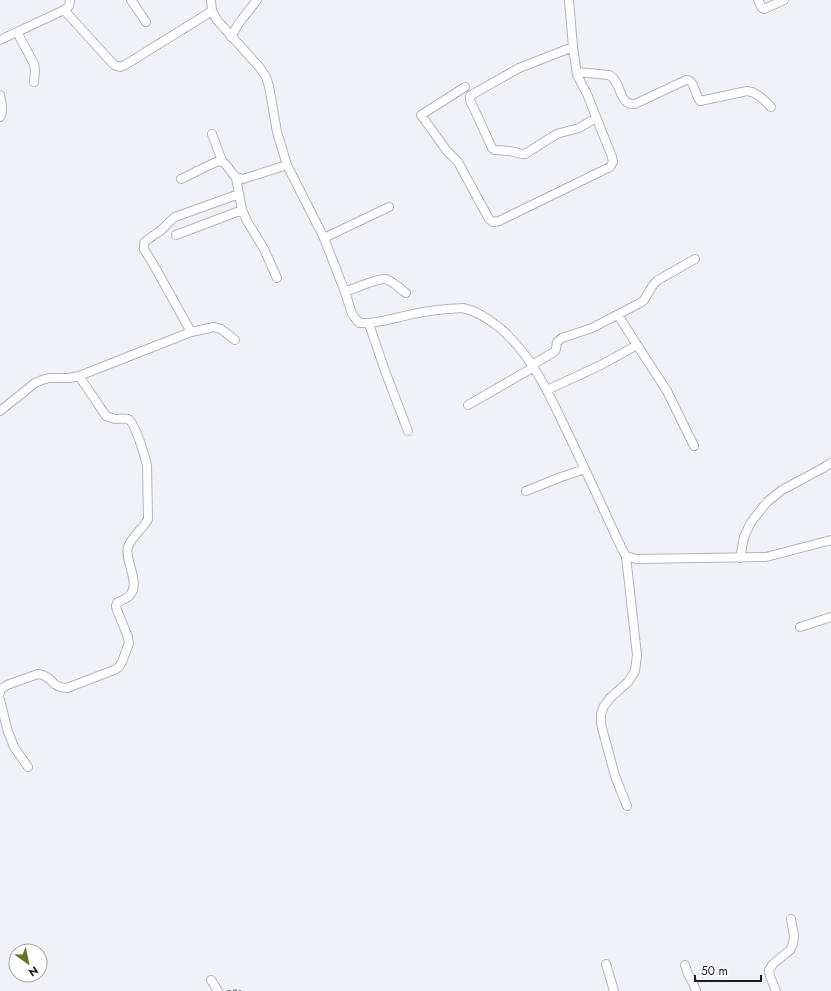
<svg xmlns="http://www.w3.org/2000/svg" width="831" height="991" font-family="Jost,sans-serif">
  <rect width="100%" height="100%" fill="#f0f2f7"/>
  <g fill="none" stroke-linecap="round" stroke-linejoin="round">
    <defs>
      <path id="street" d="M131,0L146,22
        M211,0L212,11L217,20L260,68L266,77L269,86L277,132L287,165L324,238L345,292L352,314L359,323C373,324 386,320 400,317C416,313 432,310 448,309C453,309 458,308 463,308C477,311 489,319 500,328C535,358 552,401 572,442C589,477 605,513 622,549L626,556L636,559L766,557L831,540
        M758,0L762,8L764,9L784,0
        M64,10L114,65L120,67L125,65L212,11
        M17,32L34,64L35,70L34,82
        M231,37L239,23L257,0
        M0,40L64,10L69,6L70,0
        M573,47L519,68L473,94L470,96V100L492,148L495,150L510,151L522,154H525L555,135L560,133L579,128L596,118
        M577,72L609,75C622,81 618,106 635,104L686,80C687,80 689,80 690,81C694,83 696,96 700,101L747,91C757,92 764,100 771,107
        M465,87L421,115L447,151L458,162L489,219L493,222L499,221L610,167L613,162L612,157L587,94L577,75L573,47L569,0
        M0,95C1,102 4,111 0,117
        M212,134L222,161
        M236,178L242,210L247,221L264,249L277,278
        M181,179L216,162L222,161C228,165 231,174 236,177C237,178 242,178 243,179L287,165
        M176,235L242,210
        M324,238L389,207
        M345,292C353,289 378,278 385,279C392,280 400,289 406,293
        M618,315L637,345
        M369,324L385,371L408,431
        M191,332L156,269L144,249V243C149,237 154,236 160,231C166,227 168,222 175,217L239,194
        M532,365L554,352L556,349L557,342L562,338L592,328L640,303L644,300L653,285L658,280L695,259
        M547,390L601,365L637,345L667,391L694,446
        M468,405L534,367
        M0,411L35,383L42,380L49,378H69L79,376L191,332L214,327L221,329L235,340
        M526,491L561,477L585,469
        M626,556L637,655L635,671L628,682L610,698L604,706L601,714V724L615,776L627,806
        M740,558L744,537L751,522L767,502L782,490L823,468L831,463
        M800,627L831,617
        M0,693L1,689L7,685L38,674C52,675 51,688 67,688L114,670L119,667L122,662L129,643L128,637L117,610L116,606L117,603C121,600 127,599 130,595C141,583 124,560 128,547C131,537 143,529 148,519L147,465C145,457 135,422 128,419C124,418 119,419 115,419C112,418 109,417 106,416L79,376
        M0,700L8,732L11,739L14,747L28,767
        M606,964L614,991
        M685,965L688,974L693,983L696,991
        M211,980L218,991
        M776,991L770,976L769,970L773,964L790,950L793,944L794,936L791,919"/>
    </defs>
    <use href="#street" stroke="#b2b5ba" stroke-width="10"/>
    <path stroke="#87898c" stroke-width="1.5" stroke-dasharray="4 2" stroke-linecap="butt" d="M227,991L236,990L241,991"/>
    <use href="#street" stroke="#fff" stroke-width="8"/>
  </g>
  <g transform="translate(28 963) rotate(147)"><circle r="19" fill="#ffffff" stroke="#a4a5a5"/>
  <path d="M0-3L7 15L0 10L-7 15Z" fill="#637829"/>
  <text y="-6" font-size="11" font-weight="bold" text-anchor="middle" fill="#1c1d1f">N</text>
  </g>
  <path d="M695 975v6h66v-6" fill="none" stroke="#1c1d1f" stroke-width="2"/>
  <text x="701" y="975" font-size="12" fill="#1c1d1f" stroke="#ffffff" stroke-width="3" paint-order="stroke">50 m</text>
</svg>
